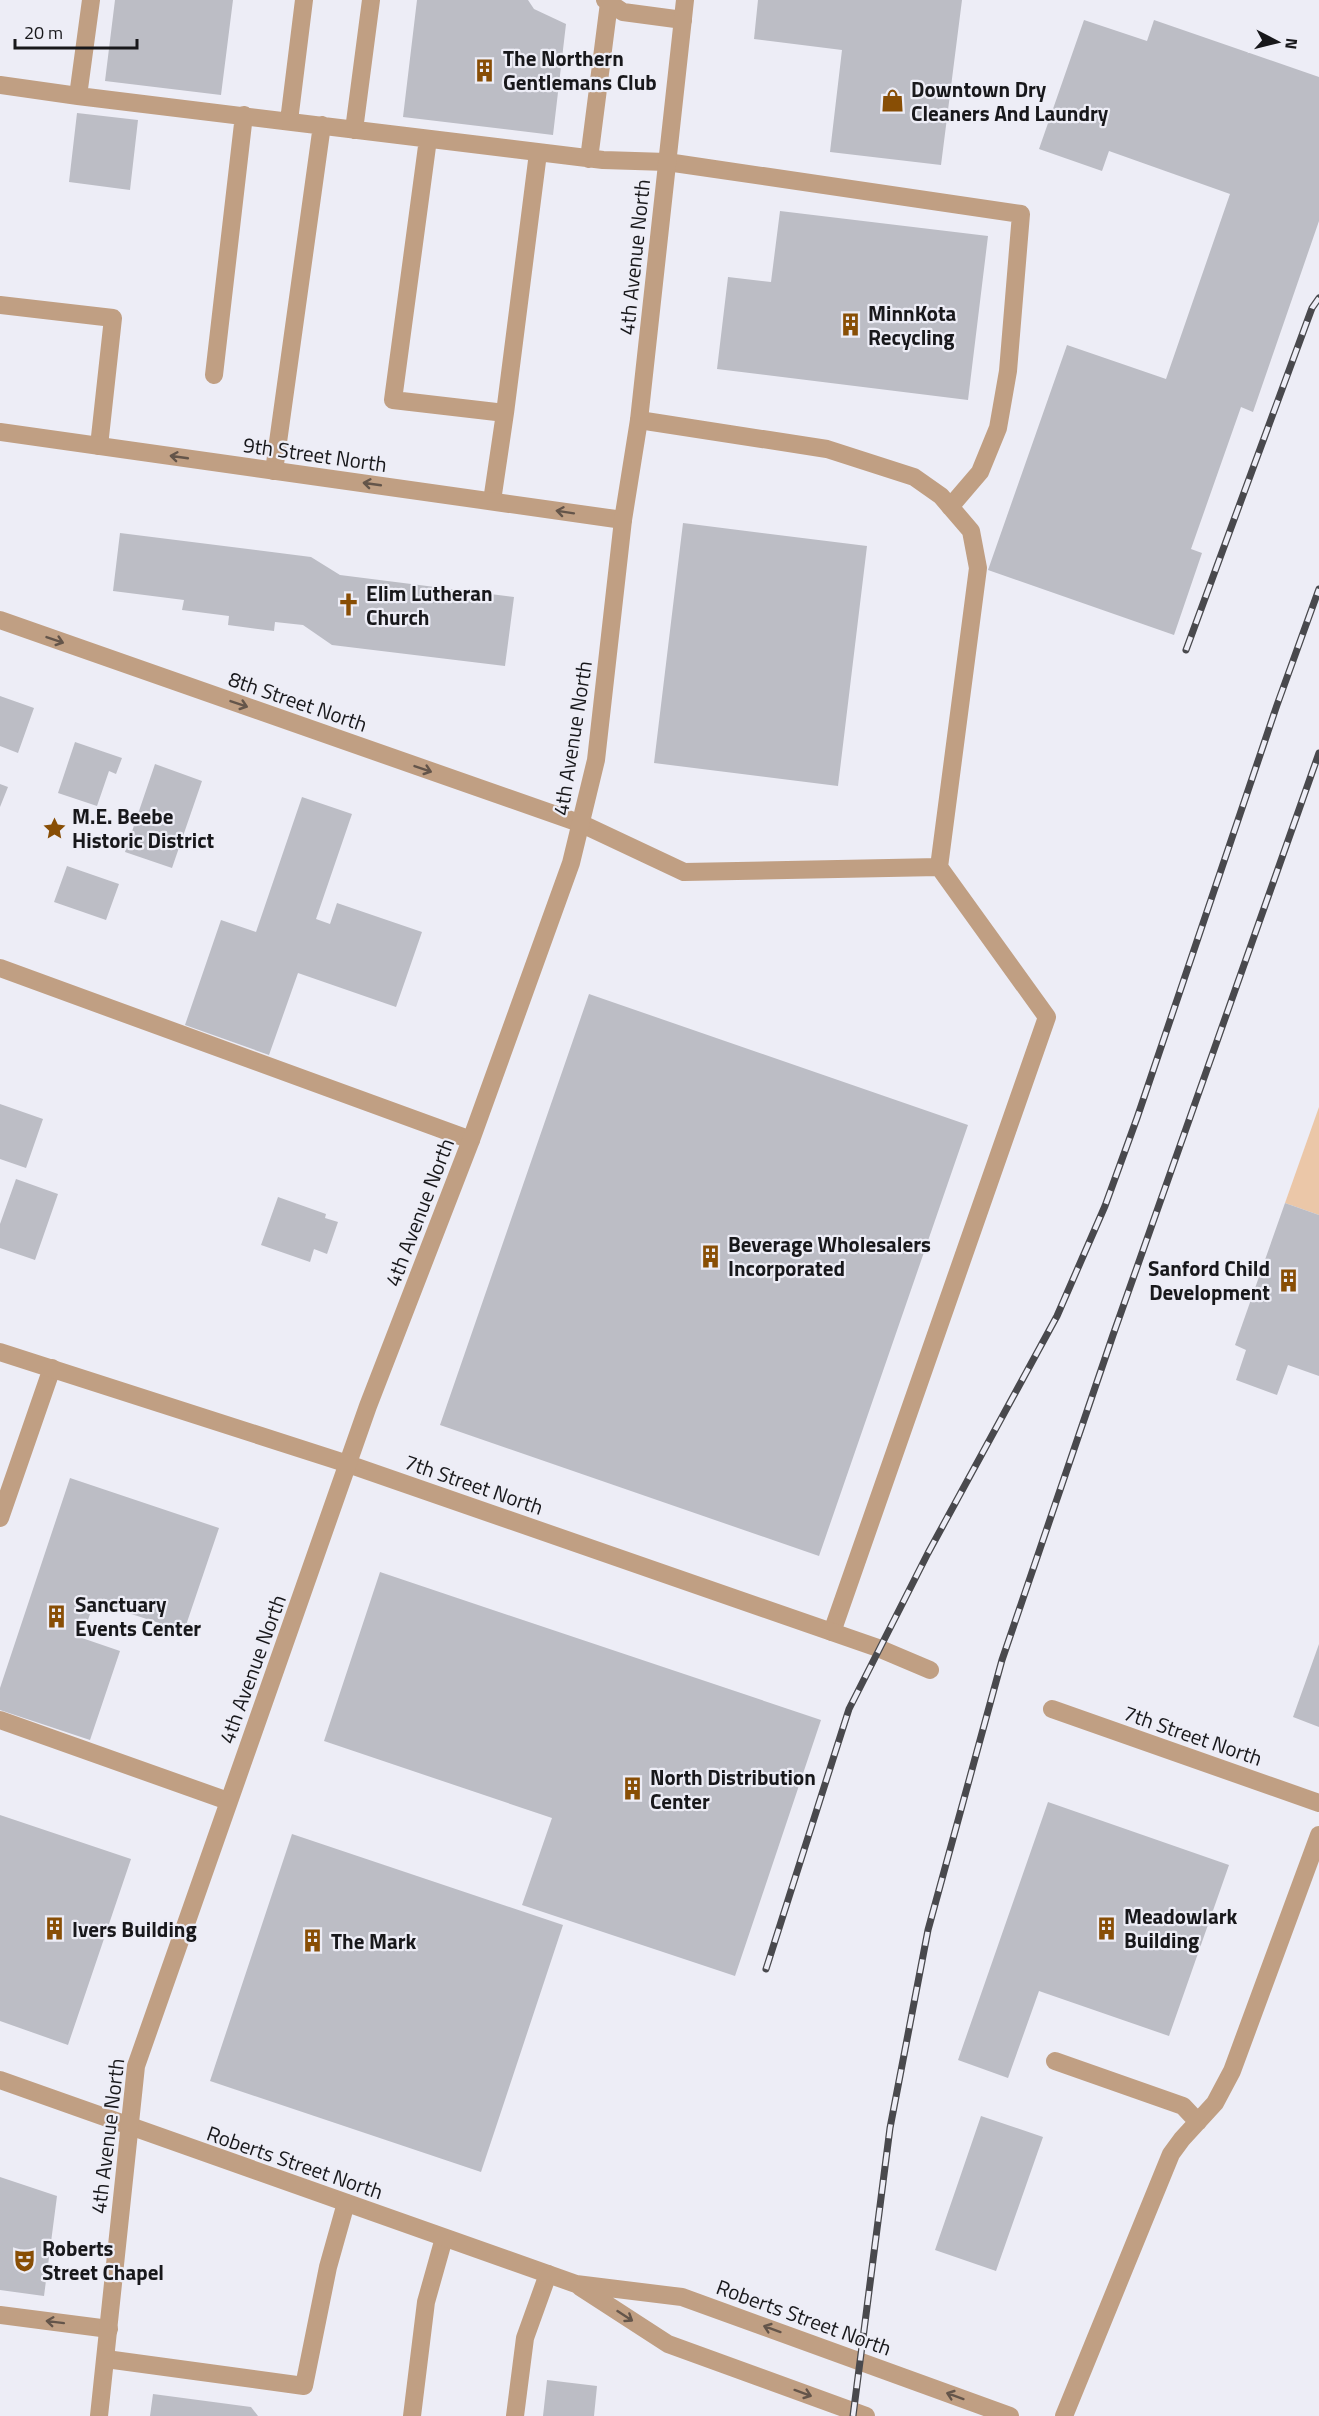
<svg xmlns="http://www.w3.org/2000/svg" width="1319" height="2416" font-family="'Titillium Web',sans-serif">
  <rect width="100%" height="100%" fill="#ededf6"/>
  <path fill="#ebc7a8" d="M1319,1107V1215L1285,1203Z"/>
  <path fill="#bcbdc5" d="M115,0H233L221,95L105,81Z
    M417,0H528L534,9L566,24L553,135L403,117Z
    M758,0H962L941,165L830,152L842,50L754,39Z
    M1084,20L1147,41L1154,20L1319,77V221L1253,412L1241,407L1191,549L1202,553L1174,635L988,570L1067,345L1166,379L1230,194L1109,151L1102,171L1039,149Z
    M77,113L138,120L130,190L69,182Z
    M780,211L988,236L968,400L717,369L728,277L771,282Z
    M683,523L867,546L838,786L654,763Z
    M120,533L311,557L340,575L514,597L505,666L332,645L303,625L275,622L274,631L228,625L229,616L182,610L184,600L113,591Z
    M0,696L34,708L18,753L0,746Z
    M75,742L122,758L116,774L109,771L97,806L58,793Z
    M155,764L202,781L172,868L125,852Z
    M0,784L8,787L0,807Z
    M302,797L352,814L316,919L330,924L337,903L422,932L396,1007L298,973L269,1055L185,1025L221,920L256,932Z
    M67,866L119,884L106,920L54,902Z
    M589,994L968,1125L819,1556L440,1425Z
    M0,1104L43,1119L26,1168L0,1159Z
    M16,1179L58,1194L35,1260L0,1248V1224Z
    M278,1197L326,1214L325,1218L338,1222L327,1254L314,1249L310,1262L261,1245Z
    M1285,1203L1319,1215V1376L1288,1365L1277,1395L1236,1380L1246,1350L1235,1345Z
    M70,1478L219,1528L184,1631L94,1602L82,1638L120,1651L90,1740L0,1710V1688Z
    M380,1572L821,1720L735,1976L522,1905L552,1818L324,1741Z
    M1319,1644V1727L1293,1717Z
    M1048,1802L1229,1865L1169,2036L1039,1991L1008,2078L958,2060Z
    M0,1815L131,1859L68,2045L0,2021Z
    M292,1834L563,1925L481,2172L210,2081Z
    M981,2116L1043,2137L996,2271L935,2250Z
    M0,2177L57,2196L44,2296L0,2290Z
    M547,2380L597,2386L594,2416H543Z
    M153,2394L251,2407L258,2416H150Z"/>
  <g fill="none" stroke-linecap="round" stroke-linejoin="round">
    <path stroke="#c09f83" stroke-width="18" d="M605,0L623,12L683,20
      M0,85L78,96L603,160L667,162L1021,214L1008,371L998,428L980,472L950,507
      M78,96L91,0
      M289,121L304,0
      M354,130L371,0
      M428,139L393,400L505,413L492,501
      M589,159L609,3
      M0,305L113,318L99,446
      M214,375L244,115
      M505,413L538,153
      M639,420L827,449L914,477L941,496L971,531L978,568L939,867L1047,1017L832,1632
      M274,471L322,125
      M582,824L684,872L939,867
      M0,968L471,1140
      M0,1518L52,1368
      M0,1720L228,1801
      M1055,2061L1183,2106L1198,2122
      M0,2315L109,2329
      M106,2359L304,2386L328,2267L346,2203
      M412,2416L426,2302L444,2238
      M515,2416L525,2338L548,2274
      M1064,2416L1171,2154L1182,2139L1215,2103L1232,2071L1319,1835"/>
    <path stroke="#c09f83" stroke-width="18" d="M0,432L623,520
      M0,620L582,824
      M0,1352L348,1464L878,1648L930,1670
      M1052,1709L1319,1803
      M0,2080L576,2284L682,2297L1010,2416
      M580,2287L668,2344L866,2416"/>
    <path stroke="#c09f83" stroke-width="18" d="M99,2416L136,2066L368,1406L471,1140L571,863L596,760L623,520L639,420L685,0"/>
    <defs>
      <path id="rail" d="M1186,650L1312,308L1319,298
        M766,1969L849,1709L928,1553L1057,1316L1105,1206L1137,1118L1277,705L1319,589
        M853,2416L890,2128L928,1930L1002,1660L1113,1335L1319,753"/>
    </defs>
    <use href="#rail" stroke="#49494d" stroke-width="7"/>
    <use href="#rail" stroke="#ededf6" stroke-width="4.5" stroke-dasharray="14" stroke-linecap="butt"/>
  </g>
  <defs><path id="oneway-shaft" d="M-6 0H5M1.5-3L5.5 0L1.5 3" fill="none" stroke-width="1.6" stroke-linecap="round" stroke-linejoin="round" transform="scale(1.5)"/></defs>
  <g stroke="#64554a">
    <use href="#oneway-shaft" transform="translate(179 457) rotate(-172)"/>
    <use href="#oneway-shaft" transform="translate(372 484) rotate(-172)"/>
    <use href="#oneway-shaft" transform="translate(565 512) rotate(-171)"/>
    <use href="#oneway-shaft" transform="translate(55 640) rotate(19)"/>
    <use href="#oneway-shaft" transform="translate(239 704) rotate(19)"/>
    <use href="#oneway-shaft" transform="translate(423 769) rotate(19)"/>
    <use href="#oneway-shaft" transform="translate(625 2316) rotate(33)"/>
    <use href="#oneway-shaft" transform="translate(55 2322) rotate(-173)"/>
    <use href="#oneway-shaft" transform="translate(772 2329) rotate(-160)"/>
    <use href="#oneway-shaft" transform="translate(803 2393) rotate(20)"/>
    <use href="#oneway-shaft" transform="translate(955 2396) rotate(-160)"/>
  </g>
  <defs>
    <symbol id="building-bare" viewBox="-9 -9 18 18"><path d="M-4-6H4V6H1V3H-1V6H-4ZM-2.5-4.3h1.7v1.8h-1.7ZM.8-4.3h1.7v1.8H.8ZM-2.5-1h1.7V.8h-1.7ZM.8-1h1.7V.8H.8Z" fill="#884e05" stroke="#ededf6" stroke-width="2.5" paint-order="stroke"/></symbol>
    <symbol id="shop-bare" viewBox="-9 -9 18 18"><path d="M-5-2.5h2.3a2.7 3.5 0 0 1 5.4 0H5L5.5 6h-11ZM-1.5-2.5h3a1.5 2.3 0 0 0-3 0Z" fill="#884e05" stroke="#ededf6" stroke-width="2.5" paint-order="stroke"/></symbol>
    <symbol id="church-bare" viewBox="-9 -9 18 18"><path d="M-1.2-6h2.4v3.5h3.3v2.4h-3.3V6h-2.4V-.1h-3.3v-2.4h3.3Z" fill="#884e05" stroke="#ededf6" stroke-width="2.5" paint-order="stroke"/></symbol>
    <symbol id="sight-bare" viewBox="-9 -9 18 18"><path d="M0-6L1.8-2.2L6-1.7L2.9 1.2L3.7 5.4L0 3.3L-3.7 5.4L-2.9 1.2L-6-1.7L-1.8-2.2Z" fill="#884e05" stroke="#ededf6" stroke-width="2.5" paint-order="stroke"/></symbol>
    <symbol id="theatre-bare" viewBox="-9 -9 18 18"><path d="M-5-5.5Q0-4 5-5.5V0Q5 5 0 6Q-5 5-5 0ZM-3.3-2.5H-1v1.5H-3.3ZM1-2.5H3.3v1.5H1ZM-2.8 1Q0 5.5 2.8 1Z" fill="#884e05" stroke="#ededf6" stroke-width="2.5" paint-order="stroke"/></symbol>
  </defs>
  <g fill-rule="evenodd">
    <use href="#building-bare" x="468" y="54" width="33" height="33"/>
    <use href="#shop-bare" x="876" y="84" width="33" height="33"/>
    <use href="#building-bare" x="834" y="308" width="33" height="33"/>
    <use href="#church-bare" x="332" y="588" width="33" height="33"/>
    <use href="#sight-bare" x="38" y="812" width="33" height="33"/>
    <use href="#building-bare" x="694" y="1240" width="33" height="33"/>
    <use href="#building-bare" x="1272" y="1264" width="33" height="33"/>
    <use href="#building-bare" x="40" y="1600" width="33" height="33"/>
    <use href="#building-bare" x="616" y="1772" width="33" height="33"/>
    <use href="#building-bare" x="1090" y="1912" width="33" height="33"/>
    <use href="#building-bare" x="38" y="1912" width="33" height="33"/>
    <use href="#building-bare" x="296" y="1924" width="33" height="33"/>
    <use href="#theatre-bare" x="8" y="2244" width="33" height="33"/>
  </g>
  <g text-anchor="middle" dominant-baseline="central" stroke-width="4.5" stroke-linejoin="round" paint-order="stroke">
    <g font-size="21" font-weight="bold" fill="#18181b" stroke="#ededf6" text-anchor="start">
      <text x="503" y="58">The Northern<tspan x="503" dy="24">Gentlemans Club</tspan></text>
      <text x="911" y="89">Downtown Dry<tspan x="911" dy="24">Cleaners And Laundry</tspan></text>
      <text x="868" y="313">MinnKota<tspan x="868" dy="24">Recycling</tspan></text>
      <text x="366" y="593">Elim Lutheran<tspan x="366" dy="24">Church</tspan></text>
      <text x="72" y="816">M.E. Beebe<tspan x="72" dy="24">Historic District</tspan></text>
      <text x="728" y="1244">Beverage Wholesalers<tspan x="728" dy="24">Incorporated</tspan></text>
      <text x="1270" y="1268" text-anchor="end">Sanford Child<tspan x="1270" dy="24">Development</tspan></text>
      <text x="75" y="1604">Sanctuary<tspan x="75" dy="24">Events Center</tspan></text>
      <text x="650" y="1777">North Distribution<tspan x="650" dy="24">Center</tspan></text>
      <text x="1124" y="1916">Meadowlark<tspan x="1124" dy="24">Building</tspan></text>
      <text x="72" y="1929">Ivers Building</text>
      <text x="331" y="1941">The Mark</text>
      <text x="42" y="2248">Roberts<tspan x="42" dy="24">Street Chapel</tspan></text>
    </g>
    <g font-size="21" fill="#18181b" stroke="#ededf6">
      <text transform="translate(634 257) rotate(-84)">4th Avenue North</text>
      <text transform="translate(315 454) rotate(8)">9th Street North</text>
      <text transform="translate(298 701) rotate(19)">8th Street North</text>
      <text transform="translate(572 738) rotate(-81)">4th Avenue North</text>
      <text transform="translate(419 1212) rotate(-69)">4th Avenue North</text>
      <text transform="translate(474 1484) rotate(19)">7th Street North</text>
      <text transform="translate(252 1669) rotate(-70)">4th Avenue North</text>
      <text transform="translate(1193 1735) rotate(19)">7th Street North</text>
      <text transform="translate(107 2136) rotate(-83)">4th Avenue North</text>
      <text transform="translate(295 2162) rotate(19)">Roberts Street North</text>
      <text transform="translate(804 2317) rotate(20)">Roberts Street North</text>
    </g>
  </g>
  <g transform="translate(1277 42) rotate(97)" stroke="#ededf6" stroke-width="4.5" paint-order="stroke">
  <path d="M0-4.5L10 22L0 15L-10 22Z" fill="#18181b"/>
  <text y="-9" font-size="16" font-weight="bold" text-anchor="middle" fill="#18181b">N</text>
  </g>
  <path d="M15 39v9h122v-9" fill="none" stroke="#18181b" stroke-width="3"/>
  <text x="24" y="39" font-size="18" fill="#18181b" stroke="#ededf6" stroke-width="4.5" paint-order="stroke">20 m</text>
</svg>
